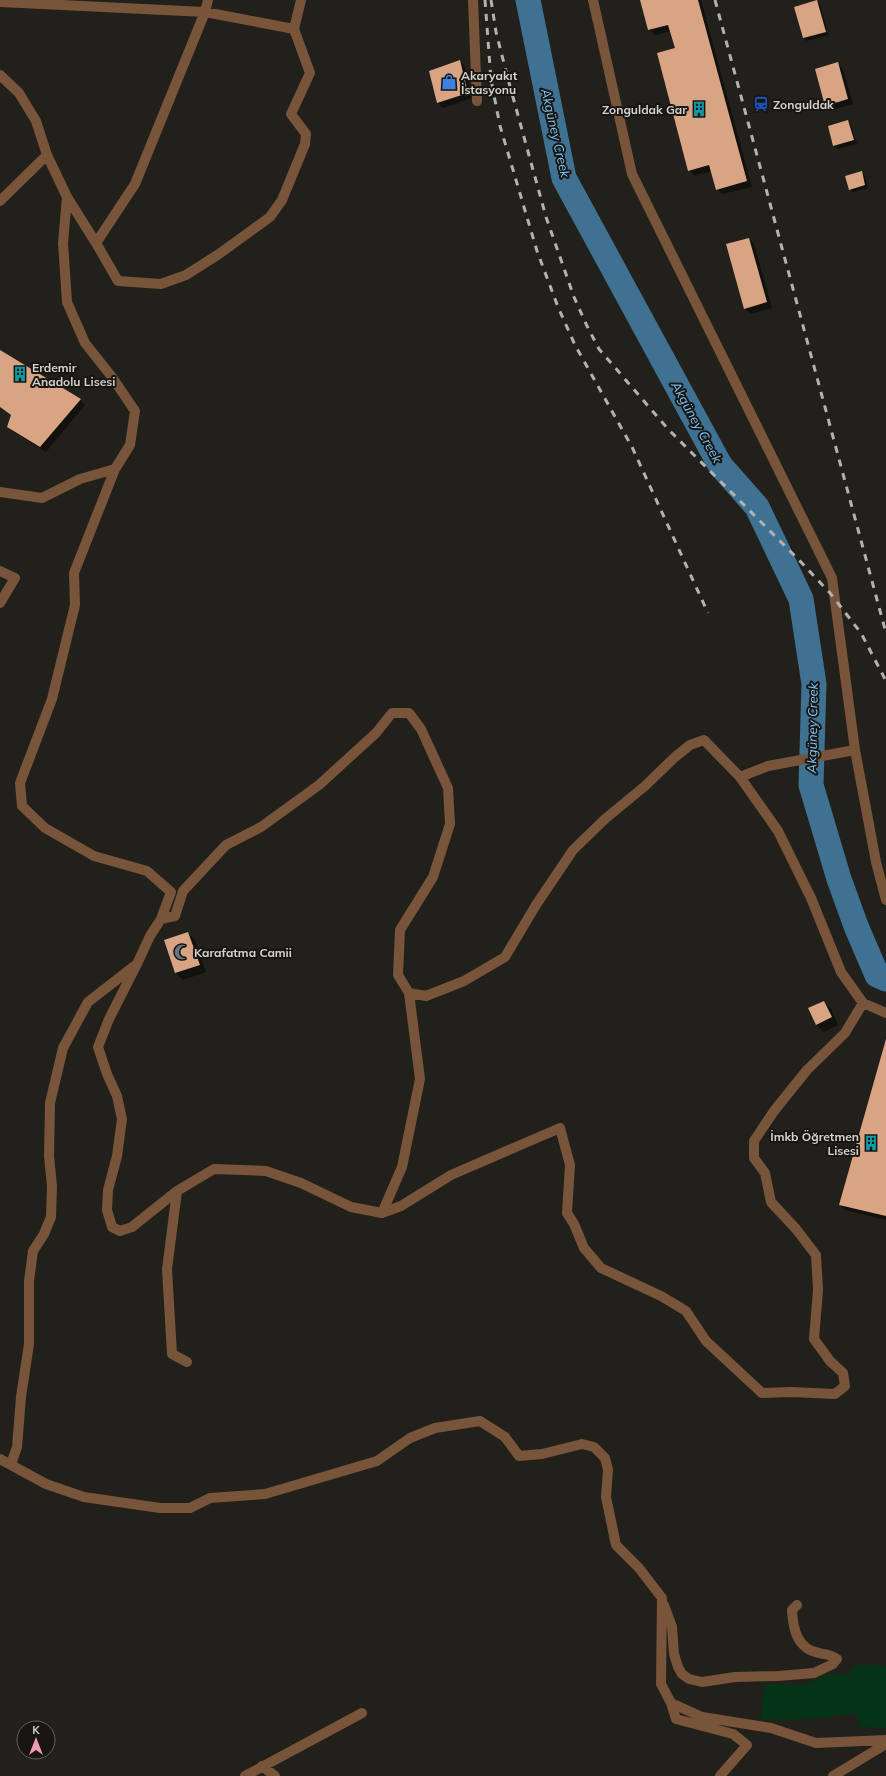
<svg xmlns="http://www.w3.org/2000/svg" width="886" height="1776" font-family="Mulish,sans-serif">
  <rect width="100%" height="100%" fill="#22201b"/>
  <path fill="#053317" d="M856,1665H878L886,1666V1728L860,1727L856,1714L808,1719L761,1720L765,1684L804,1685L827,1674H848Z"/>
  <path fill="#0007" d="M641,0H701L752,187L722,194L717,189L712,171L695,176L689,170L676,49L671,31L655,35L649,30Z
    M817,2L820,5L827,30L804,36V38L803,37Z
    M828,32V35L807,41L804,38Z
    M460,61L465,66L472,98L443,108L438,103L431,72Z
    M838,64L843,69L853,104L831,110L826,105Z
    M848,121L851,125L857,144L837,149L834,145Z
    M861,172L865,176L868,188L853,192L850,189Z
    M749,239L754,244L772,308L750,314L745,308Z
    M0,351L80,400L85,405L46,452L14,432L8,427L12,416L0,408Z
    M188,933L195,940L206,972L183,980L176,973Z
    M824,1002L831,1009L838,1025L824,1032L816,1025Z
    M886,1041V1220L845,1210L840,1205Z"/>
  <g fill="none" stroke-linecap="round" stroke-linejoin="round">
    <path stroke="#3e7192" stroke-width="25" d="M528,0L564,178L720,465L757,507L801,599L814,684L811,785L839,879L856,926L877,975L886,979"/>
  </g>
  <path fill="#d8a484" d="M640,0H698L747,181L716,190L709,165L688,171L657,53L675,48L668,25L648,30Z
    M817,0L826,32L803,38L794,7Z
    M460,60L468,93L437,103L429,71Z
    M838,62L848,99L825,106L815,69Z
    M848,120L854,140L833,146L828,126Z
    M862,171L865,185L849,190L845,176Z
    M749,238L767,302L744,309L726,244Z
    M0,350L81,399L40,447L7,427L11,415L0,407Z
    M188,932L200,965L175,973L164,940Z
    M824,1001L832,1017L816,1025L808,1008Z
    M886,1039V1216L839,1205Z"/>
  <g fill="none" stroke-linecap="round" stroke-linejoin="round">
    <path stroke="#77543a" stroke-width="10" d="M473,0L477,101
      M593,0L632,174L832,578L855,750L876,862L886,900
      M0,2L205,12L294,29
      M0,75L19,93L36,121L47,155L67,197L63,243L67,302L85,343L112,377L135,411L130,445L115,469L74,573L75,605L52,699L20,783L22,806L45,828L94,856L147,871L171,892L161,919L150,936L137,964L88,1002L63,1048L50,1103L49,1156L52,1186L51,1217L44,1234L33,1251L29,1281V1344L21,1397L17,1447L11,1464
      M67,197L96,243L118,281L161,284L186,275L219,254L270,217L282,200L305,144L306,134L291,114L310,73L294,29L301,0
      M0,201L47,155
      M96,243L135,184L205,12L208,0
      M0,492L42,498L80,479L115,469
      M0,571L15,578L0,603
      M855,750L768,766L740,777L778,831L811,898L841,972L863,1003L886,1013
      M161,919L175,916L183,891L226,845L261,827L319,785L376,733L392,713H409L421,729L448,788L450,824L433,877L400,930L398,975L409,993L426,996L464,981L505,957L536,905L573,850L605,819L645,786L675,757L690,745L704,740L740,777
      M137,964L109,1019L98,1047L107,1074L117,1096L122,1119L117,1156L108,1190L107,1210L112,1227L120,1231L132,1227L177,1191L214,1169L266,1171L301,1183L351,1207L382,1213L401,1206L451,1175L560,1128L570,1165L567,1213L574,1224L584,1248L601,1268L661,1296L686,1311L706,1341L762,1393L791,1392L835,1394L845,1386L843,1373L830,1361L814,1339L818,1290L816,1255L796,1229L771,1202L765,1173L754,1158V1141L774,1111L807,1070L845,1033L863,1003
      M177,1191L167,1269L172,1354L187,1362
      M382,1213L402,1167L420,1079L409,993
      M0,1459L46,1484L84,1497L160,1508H190L210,1498L265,1494L377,1461L410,1438L435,1428L480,1421L505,1437L519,1456L542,1454L582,1444L594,1447L605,1458L608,1470L606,1497L616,1545L639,1568L662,1598L661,1684L671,1703L676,1719L733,1734L747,1745L720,1776
      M664,1605L672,1627L674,1654L678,1667L682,1674L689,1679L702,1682L735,1677L778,1676L814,1673L833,1664L837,1659C830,1654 827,1655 819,1653C797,1649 793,1629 792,1610L797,1605
      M671,1703L702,1717L771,1728L816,1743L886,1740
      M262,1766L275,1776
      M245,1776L362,1713
      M833,1776L886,1744"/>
    <path stroke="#b3b2af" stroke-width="3" stroke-dasharray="7 7" stroke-linecap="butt" d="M485,0L491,80L500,126L537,251L558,307L575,345L632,447L708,613
      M491,0L496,32L508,79L546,217L574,297L587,326L599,349L668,429L799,560L830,593L861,633L886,681
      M715,0L886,633"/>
  </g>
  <defs>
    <symbol id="shop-bare" viewBox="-9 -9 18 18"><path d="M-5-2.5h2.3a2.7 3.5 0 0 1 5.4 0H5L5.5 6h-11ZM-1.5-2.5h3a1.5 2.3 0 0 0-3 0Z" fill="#3f7fe0" stroke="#191612" stroke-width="2.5" paint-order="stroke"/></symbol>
    <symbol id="station-bare" viewBox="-9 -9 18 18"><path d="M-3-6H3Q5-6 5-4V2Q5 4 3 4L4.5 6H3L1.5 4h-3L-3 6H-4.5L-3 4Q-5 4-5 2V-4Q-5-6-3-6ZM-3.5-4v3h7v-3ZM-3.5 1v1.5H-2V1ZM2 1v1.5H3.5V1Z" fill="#1a4fb4" stroke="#191612" stroke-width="2.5" paint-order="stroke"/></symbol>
    <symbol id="building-bare" viewBox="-9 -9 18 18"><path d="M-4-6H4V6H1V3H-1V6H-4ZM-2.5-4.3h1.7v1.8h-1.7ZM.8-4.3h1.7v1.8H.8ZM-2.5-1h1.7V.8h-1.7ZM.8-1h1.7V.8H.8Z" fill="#0f9aa8" stroke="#191612" stroke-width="2.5" paint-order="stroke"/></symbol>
    <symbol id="mosque-bare" viewBox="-9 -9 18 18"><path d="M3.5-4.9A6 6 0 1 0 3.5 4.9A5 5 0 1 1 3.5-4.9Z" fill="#6b7280" stroke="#191612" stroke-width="2.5" paint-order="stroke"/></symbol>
  </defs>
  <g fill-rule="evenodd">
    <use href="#shop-bare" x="438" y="71" width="22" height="22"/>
    <use href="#station-bare" x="750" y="93" width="22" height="22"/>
    <use href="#building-bare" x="688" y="98" width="22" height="22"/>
    <use href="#building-bare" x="9" y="363" width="22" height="22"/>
    <use href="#mosque-bare" x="171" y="941" width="22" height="22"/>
    <use href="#building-bare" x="860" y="1132" width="22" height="22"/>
  </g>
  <g text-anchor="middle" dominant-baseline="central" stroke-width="4" stroke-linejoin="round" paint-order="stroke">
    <g font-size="12" font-weight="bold" fill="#d3d2cf" stroke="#191612" text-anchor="start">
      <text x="461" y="75">Akaryakıt<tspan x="461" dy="14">İstasyonu</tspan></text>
      <text x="773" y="104">Zonguldak</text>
      <text x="687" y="109" text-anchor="end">Zonguldak Gar</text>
      <text x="32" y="367">Erdemir<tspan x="32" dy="14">Anadolu Lisesi</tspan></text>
      <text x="194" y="952">Karafatma Camii</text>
      <text x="859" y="1136" text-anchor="end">İmkb Öğretmen<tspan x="859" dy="14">Lisesi</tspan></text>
    </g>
    <g font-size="13" font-style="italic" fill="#7cc8fc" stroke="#191612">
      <text transform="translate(556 133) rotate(77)">Akgüney Creek</text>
      <text transform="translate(697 422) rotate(61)">Akgüney Creek</text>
      <text transform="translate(812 728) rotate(-89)">Akgüney Creek</text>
    </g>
  </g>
  <g transform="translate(36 1740)"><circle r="19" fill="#191612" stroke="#63615e"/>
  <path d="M0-3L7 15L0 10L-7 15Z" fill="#ef9ab8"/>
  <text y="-6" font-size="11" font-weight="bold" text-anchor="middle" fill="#d3d2cf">K</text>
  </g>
</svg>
